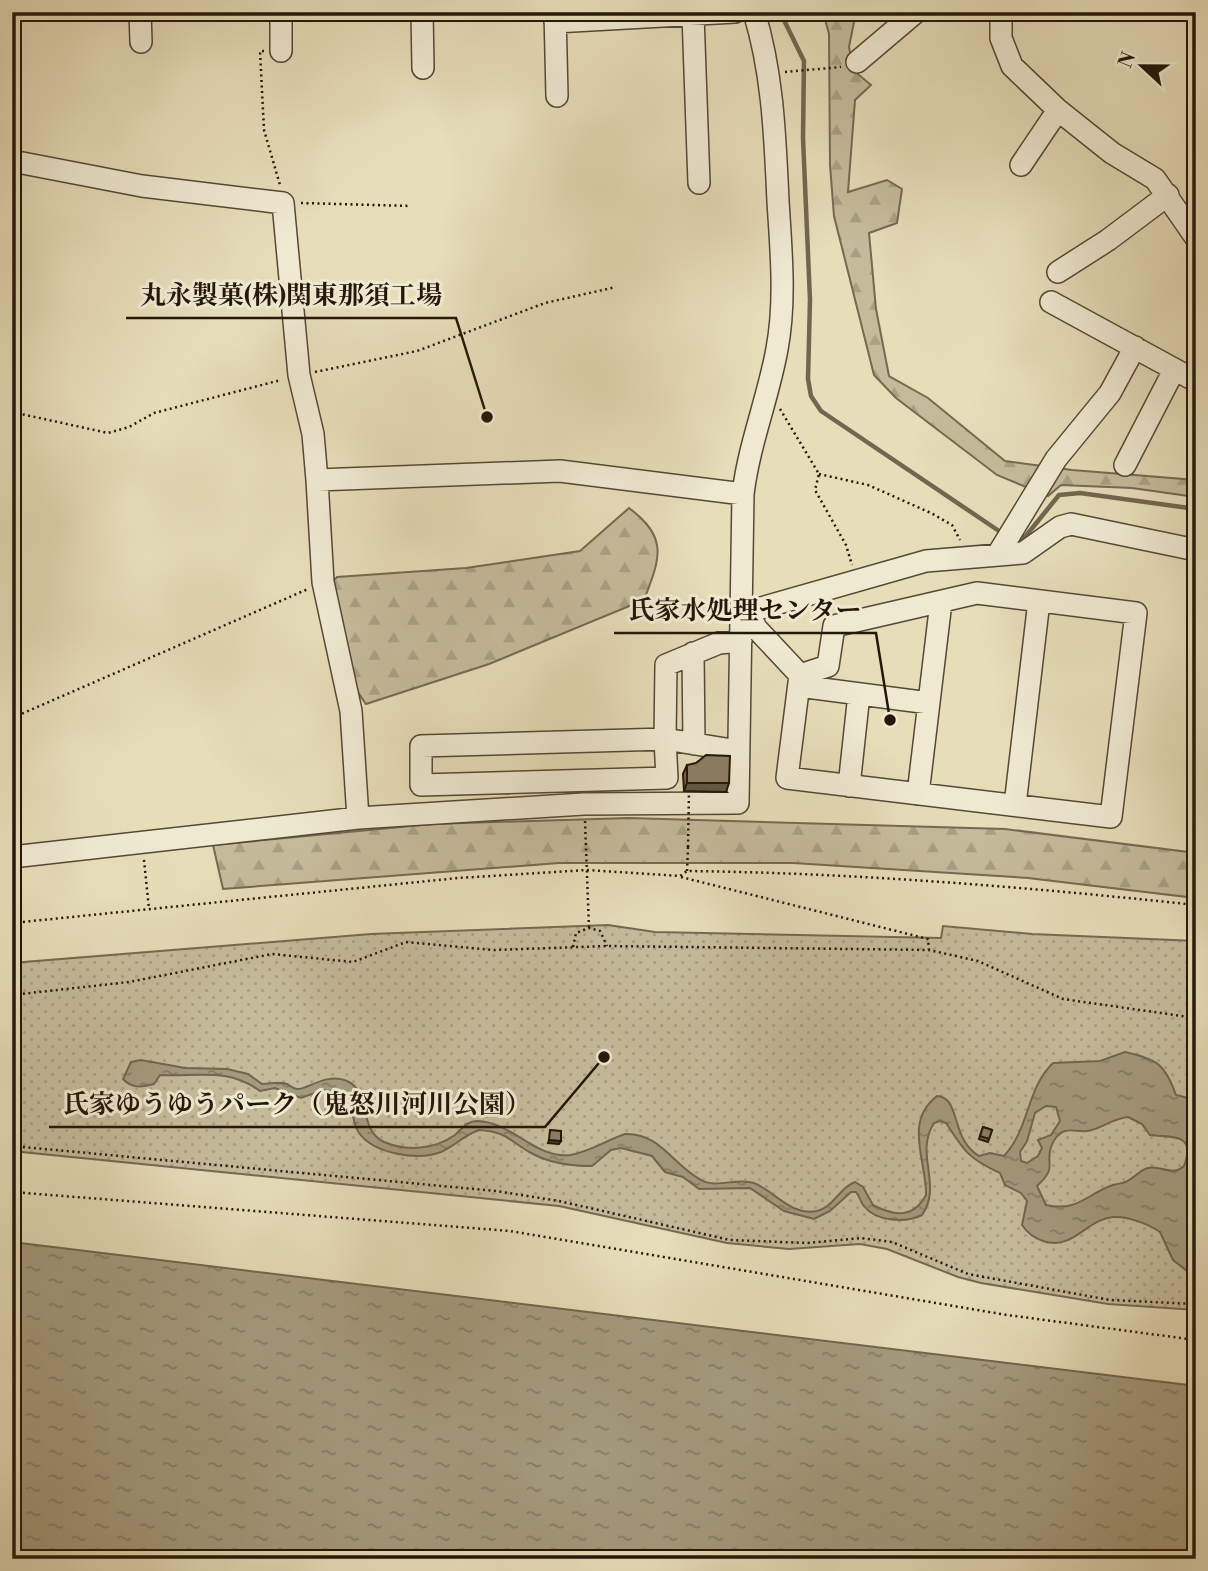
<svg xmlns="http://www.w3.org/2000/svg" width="1208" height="1571" font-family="'Libre Bodoni','Noto Serif JP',serif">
  <defs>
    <pattern id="forest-firs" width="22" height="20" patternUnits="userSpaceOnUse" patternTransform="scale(1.75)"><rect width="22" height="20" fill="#c5bb9b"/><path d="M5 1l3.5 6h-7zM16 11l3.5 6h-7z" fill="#a9a084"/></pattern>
    <pattern id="park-dots" width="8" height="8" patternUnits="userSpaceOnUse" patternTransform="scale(1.75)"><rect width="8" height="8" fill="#c5bb9b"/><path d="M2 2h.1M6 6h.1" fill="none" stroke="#a9a084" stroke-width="1.8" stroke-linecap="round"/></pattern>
    <pattern id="water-ripples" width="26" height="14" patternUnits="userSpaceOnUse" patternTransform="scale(1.75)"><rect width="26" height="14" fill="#a49a7d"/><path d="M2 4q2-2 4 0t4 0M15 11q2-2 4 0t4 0" fill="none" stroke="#857d65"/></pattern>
  </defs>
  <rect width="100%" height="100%" fill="#e6ddb9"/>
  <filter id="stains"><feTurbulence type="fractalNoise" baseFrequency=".00286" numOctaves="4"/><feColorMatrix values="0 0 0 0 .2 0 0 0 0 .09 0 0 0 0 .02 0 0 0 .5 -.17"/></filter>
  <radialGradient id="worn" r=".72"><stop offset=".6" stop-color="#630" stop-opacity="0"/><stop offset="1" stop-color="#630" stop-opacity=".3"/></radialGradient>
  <path fill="url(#forest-firs)" stroke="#756952" stroke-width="2" d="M823,12H856L849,47L853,70L871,85L855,100L848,192L887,180L902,189L897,223L869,233L876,309L889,376L928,398L1005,461L1072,470L1196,480V497L1132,488L1061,485L1048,496L997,475L896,398L874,375L834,216L830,165L829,34Z
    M629,508C669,538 660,558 644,600L489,664L366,704L357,691L330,584L337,577L466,568L580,551Z
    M629,818L1005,829L1196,853V898L1028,878L793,863H559L223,889L213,845L432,824Z"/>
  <path fill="url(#park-dots)" stroke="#756952" stroke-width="2" d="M608,925L655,932L941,938L943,926L1032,934L1196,941V1310L1108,1304L981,1283L958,1277L887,1249L860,1244L789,1249L727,1243L559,1206L12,1151V963L371,934Z"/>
  <path fill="url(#water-ripples)" stroke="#71664f" stroke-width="2" fill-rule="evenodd" d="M1125,1052C1157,1059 1165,1064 1176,1095L1196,1100V1278L1173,1260L1160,1232C1148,1224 1128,1216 1113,1217C1086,1219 1074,1251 1043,1241C1034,1238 1028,1234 1022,1225L1027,1201L1021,1193L1005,1185L1000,1173C969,1159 964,1151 946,1123L940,1121L934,1123C914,1154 943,1185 922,1215C906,1223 876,1222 864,1206C860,1202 860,1196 856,1192H851L830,1211L814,1219L784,1211L750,1188L699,1189L683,1177L665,1172L652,1156L621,1148L611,1150L592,1166C573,1166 550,1163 533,1154C510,1142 509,1132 479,1130C464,1135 455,1146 441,1152C418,1161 374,1154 359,1133C352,1123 352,1107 349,1095L323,1090L301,1098L275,1088L260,1091C227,1067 198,1077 160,1075L154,1084C143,1087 132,1089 123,1079L131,1062L141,1060L185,1068L227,1069L248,1074L262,1084C271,1084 277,1081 287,1084C291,1086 293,1089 297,1089C305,1091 326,1072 347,1081C371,1091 358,1130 384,1142C408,1152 435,1149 455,1135C462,1129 467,1121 477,1121C513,1122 535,1159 570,1155C589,1152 607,1140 625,1134C660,1133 672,1164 701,1180C716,1189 737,1177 754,1183C776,1192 790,1216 817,1211C834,1207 840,1187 855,1182L863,1187L873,1205C894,1216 913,1219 926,1195C927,1162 903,1122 937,1096C961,1097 950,1139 979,1156L990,1153L1004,1156C1030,1128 1026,1089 1053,1063L1100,1061ZM1046,1106L1056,1107L1060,1121L1051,1135L1038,1140L1042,1148L1038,1156L1027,1163L1021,1161L1020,1152L1027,1141L1035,1113ZM1128,1117L1142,1124L1150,1135C1171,1138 1197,1132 1184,1166C1172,1177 1162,1165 1148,1168C1140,1170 1136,1176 1129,1180C1124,1184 1119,1183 1113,1185C1086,1194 1079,1212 1046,1205L1037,1186C1058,1167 1045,1165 1051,1147C1053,1141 1058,1133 1065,1131C1071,1129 1080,1132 1087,1131C1102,1129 1110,1119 1128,1117Z
    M12,1242L1196,1386V1559H12Z"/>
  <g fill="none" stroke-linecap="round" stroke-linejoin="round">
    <path stroke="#71664f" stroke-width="4.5" d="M780,12L804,61L803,138L810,300L808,379L811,396L821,411L1002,533
      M1015,538L1025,537L1059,495L1080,493L1196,509"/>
    <defs>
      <path id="minor" d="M140,12L141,42
        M422,12L423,68
        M555,12L557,96
        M1001,12V38L1012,66L1058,110L1112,153L1155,179L1196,238
        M693,15L699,183
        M555,22L735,12
        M281,51V12
        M857,62L916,12
        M12,161L142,186L283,203L299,375L313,434L317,480L560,471L743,494
        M1021,165L1058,110
        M1058,272L1108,240L1168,195
        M1051,302L1196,381
        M1125,465L1174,370
        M317,480L323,582L351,711L358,818
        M998,554L1056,459L1110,393L1135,347
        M749,613L756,628L800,675L787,778L1111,817L1136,613L977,593L834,626L828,666L800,675
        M740,614L926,561L1023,553L1060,527L1071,524L1196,550
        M693,653L694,744
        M799,686L929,703
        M738,751L665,739L667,778L421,785V746L665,739L666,665L719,643L741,641
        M849,786L859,694
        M918,794L941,602
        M1015,805L1039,601
        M12,857L358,818L584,804L738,803L743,494C749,444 768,399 777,349C786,301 781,250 778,201C775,137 773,74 754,12"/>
    </defs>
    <use href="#minor" stroke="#554835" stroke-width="24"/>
    <path stroke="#251709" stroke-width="2.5" stroke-dasharray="2 3.5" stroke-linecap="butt" d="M264,51H260L264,130L280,185
      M785,72L841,67
      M301,203L411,206
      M315,372L417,351L545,303L616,287
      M780,409L819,474L815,490L846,545L852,565
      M12,412L108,433L129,427L154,413L281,380
      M819,474L868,485L931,513L952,525L960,540
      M12,718L308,589
      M585,821L589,928
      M144,860L149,909
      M687,871L688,847
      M681,877L928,939L929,950
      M12,923L458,878L587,870L680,876L687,871C857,873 1027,887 1196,905
      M573,947L576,933L589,928L600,931L607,946
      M12,995L129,982L272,954L353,962L406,942L494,950L608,946L929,950L978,961L1063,999L1196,1018
      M12,1146L496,1191L559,1201L730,1240L808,1243L861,1238L892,1242L968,1274L1110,1300L1196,1304
      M12,1192L510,1231L1007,1315L1196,1340"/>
    <use href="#minor" stroke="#efe9d2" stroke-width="21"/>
    <path stroke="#251709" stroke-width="2.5" stroke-dasharray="2 3.5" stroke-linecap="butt" d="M688,847L689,791"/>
  </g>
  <path fill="#766c57" stroke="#251709" stroke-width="2" d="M687,765L726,792L684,791L683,774Z
    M983,1127L992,1130L988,1142L979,1139Z"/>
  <path fill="#605847" stroke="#251709" stroke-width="2" d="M687,783H729L726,792L684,791Z
    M549,1140L561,1141L559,1144L548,1143Z"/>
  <path fill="#897e65" stroke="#251709" stroke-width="2" d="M706,755L730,756L729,783H687V765L696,763Z
    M983,1127L992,1130L989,1139L980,1136Z
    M550,1130L561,1131V1141L549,1140Z"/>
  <path fill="none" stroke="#251709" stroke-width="2.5" d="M487 417L456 318H126M890 720L876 633H614M604 1057L545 1127H49"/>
  <g fill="#251709" stroke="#efe9d2" stroke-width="2.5">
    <circle cx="487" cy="417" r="7"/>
    <circle cx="890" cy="720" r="7"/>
    <circle cx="604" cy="1057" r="7"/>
  </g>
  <g font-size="26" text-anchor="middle" font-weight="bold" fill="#251709" stroke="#efe9d2" stroke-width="6" stroke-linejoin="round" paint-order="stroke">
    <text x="291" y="304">丸永製菓(株)関東那須工場</text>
    <text x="745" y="619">氏家水処理センター</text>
    <text x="297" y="1113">氏家ゆうゆうパーク（鬼怒川河川公園）</text>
  </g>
  <rect width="1208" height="1571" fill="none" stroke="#e6ddb9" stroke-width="42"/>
  <rect x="14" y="14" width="1180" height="1543" fill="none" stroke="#251709" stroke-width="3.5"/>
  <rect x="21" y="21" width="1166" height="1529" fill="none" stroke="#251709" stroke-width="2"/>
  <g transform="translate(1142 66) rotate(292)" stroke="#efe9d2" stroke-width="5" paint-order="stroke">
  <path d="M0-5L12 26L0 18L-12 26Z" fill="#251709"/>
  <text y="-10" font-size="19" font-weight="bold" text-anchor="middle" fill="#251709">N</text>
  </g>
  <rect width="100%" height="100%" filter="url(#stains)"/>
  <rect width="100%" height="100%" fill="url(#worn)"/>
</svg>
